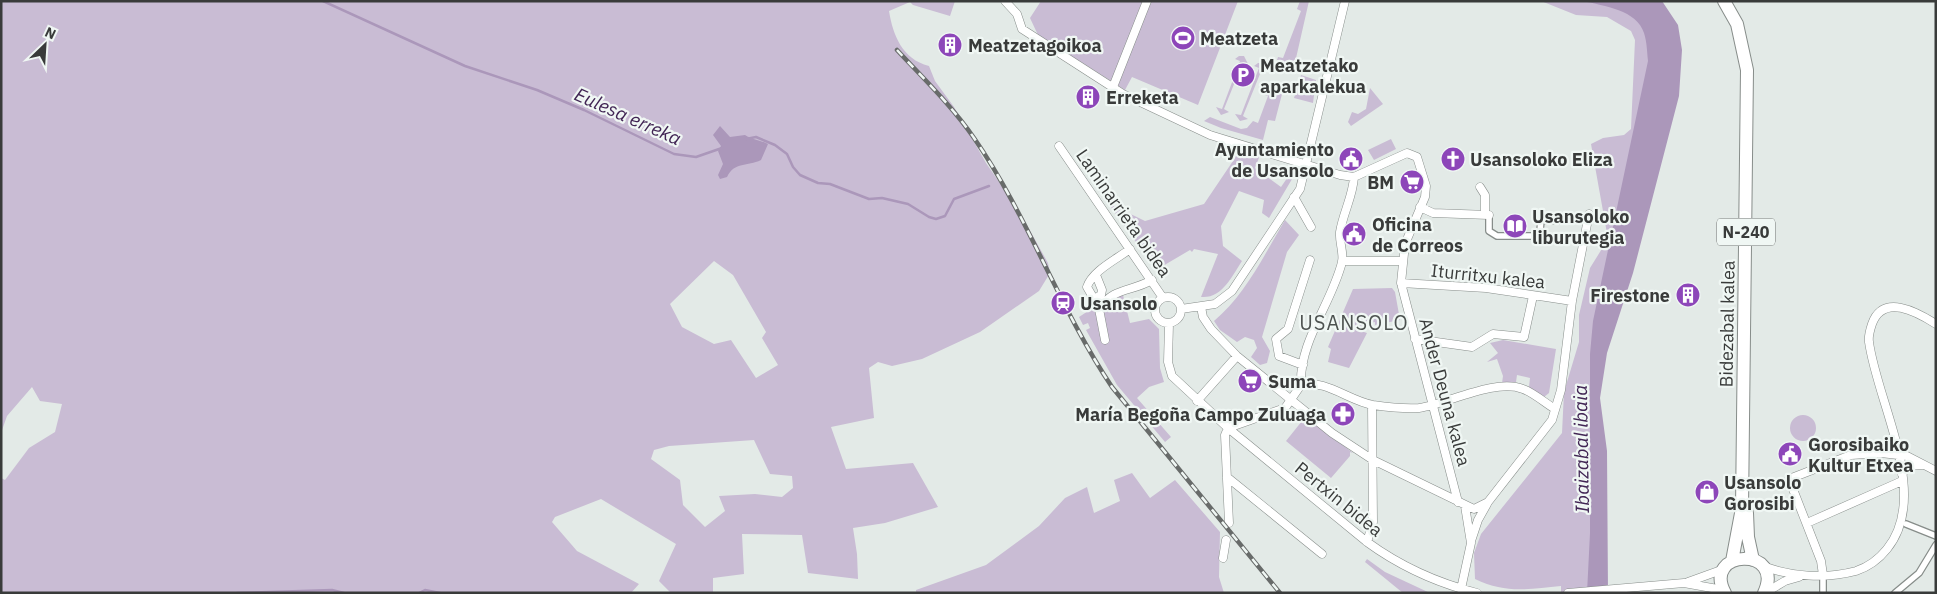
<svg xmlns="http://www.w3.org/2000/svg" width="1937" height="594" font-family="'IBM Plex Sans',sans-serif">
  <rect width="100%" height="100%" fill="#e3eae7"/>
  <path fill="#c9bcd4" fill-rule="evenodd" d="M1,1H955L950,16L913,5L910,2L889,11C893,35 902,59 929,66L935,81L954,107L986,163L1019,211L1048,263L1050,273L1039,291L980,332L922,359L892,366L878,362L869,368L874,418L831,427L846,469L913,463L938,507L885,523L853,528L857,554L858,579L808,573L802,535L742,534L744,574L713,578V593H671L659,581L676,544L601,499L555,517L552,522L577,551L639,584L631,593H1V478L5,480L29,448L55,432L62,404L40,401L32,387L7,416L1,433ZM714,261L733,275L766,332L762,338L778,365L756,378L731,340L714,344L682,327L670,304ZM754,440L770,474L792,476L793,488L782,497L755,494L719,496L725,511L705,527L683,505L680,480L651,459L654,450L669,446Z
    M1041,1H1238L1198,105L1132,77L1125,90L1038,35L1030,18Z
    M1300,1H1309L1294,67L1277,60L1278,57L1283,58L1301,11L1297,9Z
    M1541,1H1657L1656,144L1590,356L1595,593H1561V586C1528,589 1506,594 1475,579L1474,553L1481,534L1562,433L1564,392L1579,342V315L1590,268L1608,239L1591,144L1603,138L1624,135L1631,129L1635,40L1631,31L1607,17L1576,15Z
    M1239,56H1244L1248,64L1243,62L1224,109L1229,112L1221,115L1216,107L1222,109L1240,61L1235,59Z
    M1258,63H1263L1267,70L1262,69L1243,116L1248,119L1240,121L1235,114L1241,115L1259,68L1254,66Z
    M1301,75L1316,80L1313,103L1294,98Z
    M1370,88L1383,104L1351,126L1348,122L1352,112L1358,114L1366,109Z
    M1267,90L1282,94L1275,121L1268,120L1263,140L1221,128L1204,121L1210,117L1241,129L1247,128L1253,121L1258,123L1268,96L1265,95Z
    M1391,139L1396,149L1374,160L1368,150Z
    M1239,148L1260,155L1255,168L1281,187L1292,171L1295,174L1269,218L1262,213L1264,200L1239,191L1221,226L1223,246L1242,261C1232,276 1222,299 1201,297L1218,254L1194,249L1192,252L1190,250L1156,270L1108,203L1145,221L1204,204L1235,158Z
    M1285,220L1299,235L1287,252L1262,337L1270,351L1267,363L1260,365L1251,357L1257,348L1254,340L1245,337L1237,342L1220,330L1214,321C1246,294 1264,255 1285,220Z
    M1392,288L1395,292L1400,320L1375,325V322L1370,323L1369,326H1366L1364,332L1367,333L1349,368L1328,362L1331,349L1328,347L1353,289Z
    M1123,295L1130,323L1149,319L1159,329L1160,368L1164,382L1149,387L1137,398L1171,437L1165,442L1117,385L1086,330L1090,328L1088,323L1083,325L1079,317L1111,296Z
    M1503,340L1556,349L1549,393L1544,397L1529,387L1530,378L1517,375L1516,382L1502,383L1503,376L1497,359L1487,362L1498,353L1490,343Z
    M1790 428a13 13 0 1 1 26 0a13 13 0 1 1-26 0Z
    M1306,416L1353,453L1350,452V456L1331,478L1286,441Z
    M1132,473L1150,498L1175,480L1220,532L1219,577L1224,593H916V590L986,565L1039,526L1065,498L1087,487L1094,513L1120,501L1114,480Z
    M1367,559L1385,572L1430,593H1403L1365,562Z"/>
  <path fill="#ab97ba" d="M1583,1H1662L1678,25L1682,50L1679,96L1633,273L1607,353L1600,398L1607,451L1608,593H1587L1590,533V354L1593,321L1648,61C1647,52 1647,42 1644,33C1637,10 1604,6 1583,1Z
    M720,126L730,137L745,135C753,140 760,140 768,144L761,160C747,167 735,161 727,177L720,179L718,175L723,164L718,151L721,146L713,135Z"/>
  <g fill="none" stroke-linecap="round" stroke-linejoin="round">
    <path stroke="#ab97ba" stroke-width="2.5" d="M323,1L465,66L537,90L584,110L674,154L696,157L722,148
      M746,139L756,137L775,145L787,154L793,167L800,175L818,183L830,184L869,199L882,198L908,204L929,217L936,219L945,216L954,199L989,186
      M237,593L332,590L344,593
      M419,593L425,590L440,593"/>
    <defs>
      <path id="pedestrian" d="M1489,215V231L1497,236H1535L1540,231L1541,220L1570,221
        M1906,524L1936,536
        M1823,580V593
        M1895,593L1919,573L1936,545"/>
      <path id="minor" d="M1005,1L1017,14L1022,29L1123,94L1210,135L1340,175L1354,177L1407,153L1417,157L1426,186L1425,197L1405,244L1401,283L1458,502
        M1113,87L1147,1
        M1059,146L1163,298
        M1480,187L1485,195V215
        M1294,197L1311,227
        M1420,207L1433,213L1489,215
        M1342,261H1402
        M1096,275L1102,290L1101,295L1094,299L1087,287C1092,271 1117,259 1130,249
        M1401,283L1486,288L1572,301
        M1155 310a13 13 0 1 1 26 0a13 13 0 1 1-26 0Z
        M1201,307L1203,317L1211,329L1237,356L1332,433L1373,460L1474,509L1488,502L1552,420L1561,390L1572,301L1589,214
        M1181,309L1215,304L1232,291L1300,189L1345,1
        M1169,324L1168,362L1172,376L1228,428L1367,542C1400,566 1437,583 1477,593
        M1415,339L1472,347L1493,334L1524,337L1533,296
        M1105,340L1099,309C1114,287 1131,292 1152,280
        M1303,365L1279,356L1276,339L1288,329L1310,260
        M1301,385C1299,341 1332,303 1342,262C1344,253 1339,242 1340,232C1343,213 1353,196 1354,177
        M1197,401L1237,356
        M1902,474L1908,466L1922,465
        M1227,477L1322,554
        M1229,523L1225,435L1228,428L1285,408L1301,385C1326,379 1349,401 1373,405C1387,407 1405,409 1419,408C1447,404 1495,378 1523,389C1534,393 1545,403 1555,409
        M1807,523L1902,481
        M1471,541L1478,520L1487,504
        M1367,542L1373,522L1372,405
        M1223,558L1226,540
        M1763,566C1792,577 1826,579 1856,571C1868,567 1879,559 1887,549C1931,495 1877,402 1869,342C1868,336 1870,330 1872,324C1883,293 1917,312 1936,324
        M1823,575L1821,561L1789,479L1851,455L1881,453L1907,456L1936,471
        M1688,582L1724,569
        M1461,589L1471,543L1465,506
        M1568,593L1684,583L1723,590
        M1765,593L1785,581L1799,577"/>
      <path id="trunk" d="M1724,1L1737,24L1747,70L1742,508L1732,561
        M1747,513L1748,537L1753,560
        M1725,593C1701,549 1786,546 1764,593"/>
    </defs>
    <use href="#pedestrian" stroke="#878d8a" stroke-width="8"/>
    <use href="#minor" stroke="#878d8a" stroke-width="9"/>
    <use href="#trunk" stroke="#878d8a" stroke-width="14"/>
    <use href="#pedestrian" stroke="#fff" stroke-width="5.5"/>
    <use href="#minor" stroke="#fff" stroke-width="8"/>
    <use href="#trunk" stroke="#fff" stroke-width="12"/>
    <defs>
      <path id="rail" d="M897,50C923,78 952,106 974,138C1028,216 1059,308 1112,387L1280,593"/>
    </defs>
    <use href="#rail" stroke="#686b6a" stroke-width="4.5"/>
    <use href="#rail" stroke="#f0f7f4" stroke-width="2.5" stroke-dasharray="8" stroke-linecap="butt"/>
  </g>
  <defs>
    <symbol id="stadium-disc" viewBox="-11 -11 22 22"><circle r="9.5" fill="#8d46b9" stroke="#f0f7f4"/><path d="M0-5a6.5 5 0 1 0 0 10a6.5 5 0 1 0 0-10ZM-3.5-1.8h7v3.6h-7Z" fill="#fff"/></symbol>
    <symbol id="building-disc" viewBox="-11 -11 22 22"><circle r="9.5" fill="#8d46b9" stroke="#f0f7f4"/><path d="M-4-6H4V6H1V3H-1V6H-4ZM-2.5-4.3h1.7v1.8h-1.7ZM.8-4.3h1.7v1.8H.8ZM-2.5-1h1.7V.8h-1.7ZM.8-1h1.7V.8H.8Z" fill="#fff"/></symbol>
    <symbol id="parking-disc" viewBox="-11 -11 22 22"><circle r="9.5" fill="#8d46b9" stroke="#f0f7f4"/><path d="M-3.5-5.5H1a3.5 3.5 0 0 1 0 7H-1V5.5H-3.5ZM-1-3.4V-.6H.8a1.4 1.4 0 0 0 0-2.8Z" fill="#fff"/></symbol>
    <symbol id="civic-disc" viewBox="-11 -11 22 22"><circle r="9.5" fill="#8d46b9" stroke="#f0f7f4"/><path d="M-.6-6.5H3V-4.5H.6V-3L4-1V1h2V6H-6V1h2V-1L-.6-3ZM-1.2 2.5V6h2.4V2.5Z" fill="#fff"/></symbol>
    <symbol id="church-disc" viewBox="-11 -11 22 22"><circle r="9.5" fill="#8d46b9" stroke="#f0f7f4"/><path d="M-1.2-6h2.4v3.5h3.3v2.4h-3.3V6h-2.4V-.1h-3.3v-2.4h3.3Z" fill="#fff"/></symbol>
    <symbol id="supermarket-disc" viewBox="-11 -11 22 22"><circle r="9.5" fill="#8d46b9" stroke="#f0f7f4"/><path d="M-6-5.5h2.5l.6 2H6L4.5 2H-2.5L-4.4-4H-6ZM-1.5 3.2a1.3 1.3 0 1 0 .1 0ZM3 3.2a1.3 1.3 0 1 0 .1 0Z" fill="#fff"/></symbol>
    <symbol id="library-disc" viewBox="-11 -11 22 22"><circle r="9.5" fill="#8d46b9" stroke="#f0f7f4"/><path d="M-6-4Q-3-5.5-.7-3.5V5Q-3 3-6 4ZM6-4Q3-5.5 .7-3.5V5Q3 3 6 4Z" fill="#fff"/></symbol>
    <symbol id="station-disc" viewBox="-11 -11 22 22"><circle r="9.5" fill="#8d46b9" stroke="#f0f7f4"/><path d="M-3-6H3Q5-6 5-4V2Q5 4 3 4L4.5 6H3L1.5 4h-3L-3 6H-4.5L-3 4Q-5 4-5 2V-4Q-5-6-3-6ZM-3.5-4v3h7v-3ZM-3.5 1v1.5H-2V1ZM2 1v1.5H3.5V1Z" fill="#fff"/></symbol>
    <symbol id="pharmacy-disc" viewBox="-11 -11 22 22"><circle r="9.5" fill="#8d46b9" stroke="#f0f7f4"/><path d="M-2-6h4v4h4v4h-4v4h-4v-4h-4v-4h4Z" fill="#fff"/></symbol>
    <symbol id="shop-disc" viewBox="-11 -11 22 22"><circle r="9.5" fill="#8d46b9" stroke="#f0f7f4"/><path d="M-5-2.5h2.3a2.7 3.5 0 0 1 5.4 0H5L5.5 6h-11ZM-1.5-2.5h3a1.5 2.3 0 0 0-3 0Z" fill="#fff"/></symbol>
  </defs>
  <g fill-rule="evenodd">
    <use href="#stadium-disc" x="1169" y="24" width="28" height="28"/>
    <use href="#building-disc" x="936" y="31" width="28" height="28"/>
    <use href="#parking-disc" x="1229" y="61" width="28" height="28"/>
    <use href="#building-disc" x="1074" y="83" width="28" height="28"/>
    <use href="#civic-disc" x="1337" y="145" width="28" height="28"/>
    <use href="#church-disc" x="1439" y="145" width="28" height="28"/>
    <use href="#supermarket-disc" x="1398" y="168" width="28" height="28"/>
    <use href="#library-disc" x="1501" y="212" width="28" height="28"/>
    <use href="#civic-disc" x="1340" y="220" width="28" height="28"/>
    <use href="#building-disc" x="1674" y="281" width="28" height="28"/>
    <use href="#station-disc" x="1049" y="289" width="28" height="28"/>
    <use href="#supermarket-disc" x="1236" y="367" width="28" height="28"/>
    <use href="#pharmacy-disc" x="1329" y="400" width="28" height="28"/>
    <use href="#civic-disc" x="1776" y="440" width="28" height="28"/>
    <use href="#shop-disc" x="1693" y="478" width="28" height="28"/>
  </g>
  <g text-anchor="middle" dominant-baseline="central" stroke-width="4.5" stroke-linejoin="round" paint-order="stroke">
    <rect fill="#f0f7f4" stroke="#707372" stroke-width="1" x="1717" y="218.5" width="58" height="27" rx="4"/>
    <g font-size="16" font-weight="bold" fill="#393b3a">
      <text x="1746" y="232">N-240</text>
    </g>
    <g font-size="18" font-weight="bold" fill="#393b3a" stroke="#f0f7f4" text-anchor="start">
      <text x="1200" y="38">Meatzeta</text>
      <text x="968" y="45">Meatzetagoikoa</text>
      <text x="1260" y="65">Meatzetako<tspan x="1260" dy="21">aparkalekua</tspan></text>
      <text x="1106" y="97">Erreketa</text>
      <text x="1334" y="149" text-anchor="end">Ayuntamiento<tspan x="1334" dy="21">de Usansolo</tspan></text>
      <text x="1470" y="159">Usansoloko Eliza</text>
      <text x="1394" y="182" text-anchor="end">BM</text>
      <text x="1532" y="216">Usansoloko<tspan x="1532" dy="21">liburutegia</tspan></text>
      <text x="1372" y="224">Oficina<tspan x="1372" dy="21">de Correos</tspan></text>
      <text x="1670" y="295" text-anchor="end">Firestone</text>
      <text x="1080" y="303">Usansolo</text>
      <text x="1268" y="381">Suma</text>
      <text x="1326" y="414" text-anchor="end">María Begoña Campo Zuluaga</text>
      <text x="1808" y="444">Gorosibaiko<tspan x="1808" dy="21">Kultur Etxea</tspan></text>
      <text x="1724" y="482">Usansolo<tspan x="1724" dy="21">Gorosibi</tspan></text>
    </g>
    <g font-size="18" fill="#393b3a" stroke="#f0f7f4">
      <text transform="translate(1124 213) rotate(55)">Laminarrieta bidea</text>
      <text transform="translate(1488 276) rotate(6)">Iturritxu kalea</text>
      <text transform="translate(1727 324) rotate(-89)">Bidezabal kalea</text>
      <text transform="translate(1445 392) rotate(75)">Ander Deuna kalea</text>
      <text transform="translate(1339 499) rotate(39)">Pertxin bidea</text>
    </g>
    <g font-size="19" font-style="italic" fill="#412554" stroke="#f0f7f4">
      <text transform="translate(628 116) rotate(24)">Eulesa erreka</text>
      <text transform="translate(1581 449) rotate(-91)">Ibaizabal ibaia</text>
    </g>
    <g font-size="20" letter-spacing="1" fill="#4d5250" stroke="#f0f7f4">
      <text x="1354" y="322">USANSOLO</text>
    </g>
  </g>
  <rect width="1937" height="594" fill="none" stroke="#393b3a" stroke-width="5"/>
  <g transform="translate(45 45) rotate(25)" stroke="#f0f7f4" stroke-width="4" paint-order="stroke">
  <path d="M0-4L9 19L0 12L-9 19Z" fill="#393b3a"/>
  <text y="-8" font-size="14" font-weight="bold" text-anchor="middle" fill="#393b3a">N</text>
  </g>
</svg>
